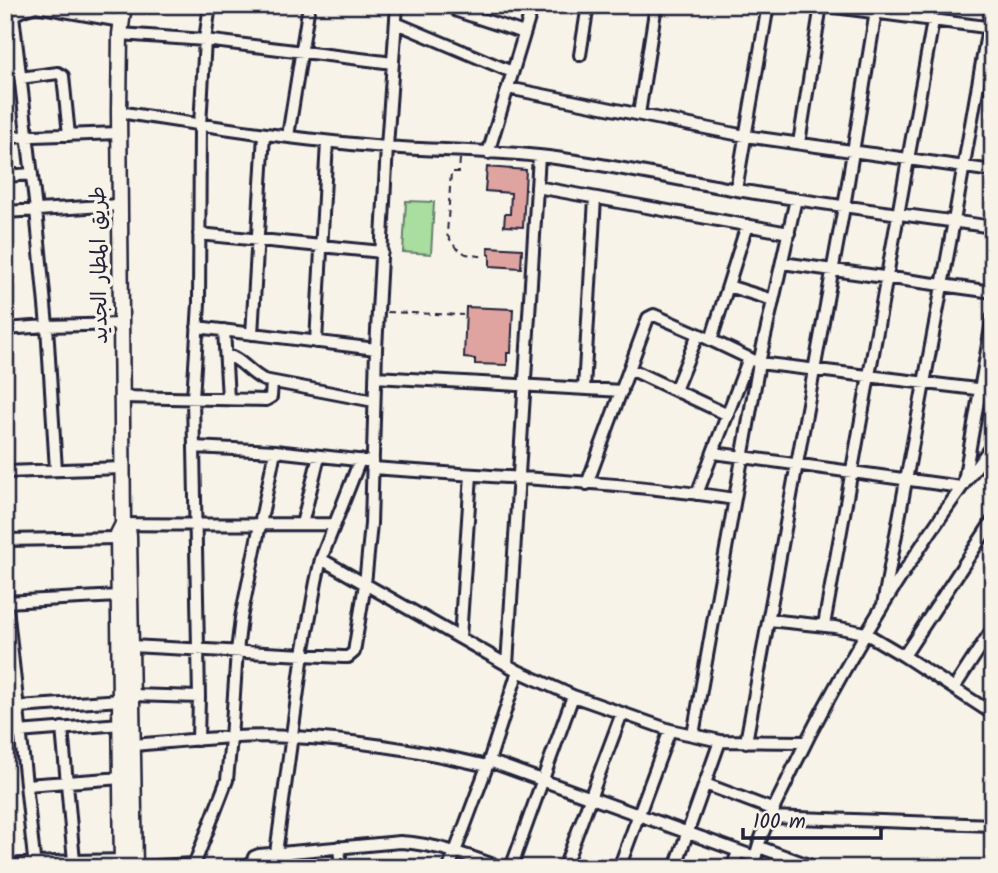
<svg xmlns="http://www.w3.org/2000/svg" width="998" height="873" font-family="Kalam,'Playpen Sans Arabic',sans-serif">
  <rect width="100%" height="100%" fill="#f7f3e8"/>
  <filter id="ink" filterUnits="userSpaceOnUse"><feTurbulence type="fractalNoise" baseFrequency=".0143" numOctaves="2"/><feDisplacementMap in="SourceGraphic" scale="14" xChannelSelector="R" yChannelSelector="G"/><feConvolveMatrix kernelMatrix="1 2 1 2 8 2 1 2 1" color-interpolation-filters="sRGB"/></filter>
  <g filter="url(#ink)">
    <path fill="#aadea0" stroke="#66806e" stroke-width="2" d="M406,201L434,202L431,254L403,252Z"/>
    <path fill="#dfa4a0" stroke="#22223b" stroke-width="2" d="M487,167L526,170L523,227L504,226L505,214H510L511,193L485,191Z
      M488,247L522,249L521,268L490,266V254H488Z
      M466,307L513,309L511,353H507V365L475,364V359L464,358Z"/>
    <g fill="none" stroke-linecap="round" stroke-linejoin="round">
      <defs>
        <path id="minor" d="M820,5L993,28
          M457,11L524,33
          M13,15L36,210L47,326L56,470
          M5,19L23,10L36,6L121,21
          M396,23L512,72
          M120,34L205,40L393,63
          M580,55L588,5
          M20,78L58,73L63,76L69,135
          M508,88L745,136L993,171
          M119,112C208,126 296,140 386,147C437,151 488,150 539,156C605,163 671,179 737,190C822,204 907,215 993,227
          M639,114L656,5
          M288,136L309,5
          M5,137L119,133
          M799,143L821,5
          M488,153L533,5
          M5,176L32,174
          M537,187L789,233
          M736,190L768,5
          M5,212L120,205
          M199,234L382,252
          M782,263L993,292
          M728,286L773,300
          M197,327L376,349
          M5,329L47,326L122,324
          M224,330L228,398
          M252,334L264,134
          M711,340L747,225
          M316,342L327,142
          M226,355C241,358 249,373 264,380L374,401
          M630,369L728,415
          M375,377L622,391
          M584,389L595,198
          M675,390L698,334
          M122,397L266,400L271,397L272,382
          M194,447L275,451L366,461
          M714,453L961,487
          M372,468C493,477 615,481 734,499
          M5,472L122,468
          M964,481L993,316
          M587,484L648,318L654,315L698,334L759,363L993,391
          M697,494L749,358
          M123,524C193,525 264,524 335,524
          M302,524L319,456
          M5,540L118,538
          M321,559L518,671L573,696L670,730L693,735L720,741L805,742
          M5,588L35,868
          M5,602L119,596
          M883,605L954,221L992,5
          M769,620L835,627L865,633L904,656L993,714
          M824,625L933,21
          M460,638L471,475
          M131,646L343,657H348L354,652L365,584L371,524L376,349L387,147L397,5
          M904,656L993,520
          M507,665L539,156
          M954,688L993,628
          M132,695L199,697
          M18,707L121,700
          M62,728L74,861
          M5,733L121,724
          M693,735L759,363L796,199
          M198,740L199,697L193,398L199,303L200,125L205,40L210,5
          M746,742L844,207L877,5
          M133,745C185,741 239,734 292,737C358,740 423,751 487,766
          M489,761L755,857
          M705,784L774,810
          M26,785L122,778
          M770,817L993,825
          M339,847L341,868
          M759,847L817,868
          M276,853L303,654L316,582L321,559L360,460
          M284,853L285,868
          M5,865L74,861L128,860
          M135,867L194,864
          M193,868L227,780L231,738L237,651L241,618L275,451
          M250,868L254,857L259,855L400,842C436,844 469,856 502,868
          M449,868L489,761L518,671
          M511,868L573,696
          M564,868L622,713
          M619,868L670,730
          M675,868L720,741
          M732,868L738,852
          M754,868C756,839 776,805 788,779C844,660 915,549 993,444"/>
        <path id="tertiary" d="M123,524L128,529L129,536L135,868
          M122,868L118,534L123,524L119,112L120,34L124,5"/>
      </defs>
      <use href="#minor" stroke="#22223b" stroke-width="16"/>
      <use href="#tertiary" stroke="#22223b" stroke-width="19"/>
      <path stroke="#22223b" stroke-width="2" stroke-dasharray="7 5" stroke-linecap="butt" d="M460,159L459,172H451L447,235L456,248L466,254L486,257
        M387,312L463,315"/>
      <use href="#minor" stroke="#f7f3e8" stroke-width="10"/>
      <use href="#tertiary" stroke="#f7f3e8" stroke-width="14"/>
    </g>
  </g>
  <g text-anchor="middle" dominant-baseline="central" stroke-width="7" stroke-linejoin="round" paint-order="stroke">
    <g font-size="21" fill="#22223b" stroke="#f7f3e8">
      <text transform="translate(100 265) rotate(-91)">طريق المطار الجديد</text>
    </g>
  </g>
  <rect width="998" height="873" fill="none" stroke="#f7f3e8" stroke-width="28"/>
  <rect x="14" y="14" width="970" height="845" fill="none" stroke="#22223b" stroke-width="2.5" filter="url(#ink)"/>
  <path d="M743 828v10h138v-10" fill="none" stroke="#22223b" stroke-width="3.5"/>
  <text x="753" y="828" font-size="21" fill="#22223b" stroke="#f7f3e8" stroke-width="5" paint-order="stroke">100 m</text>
</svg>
